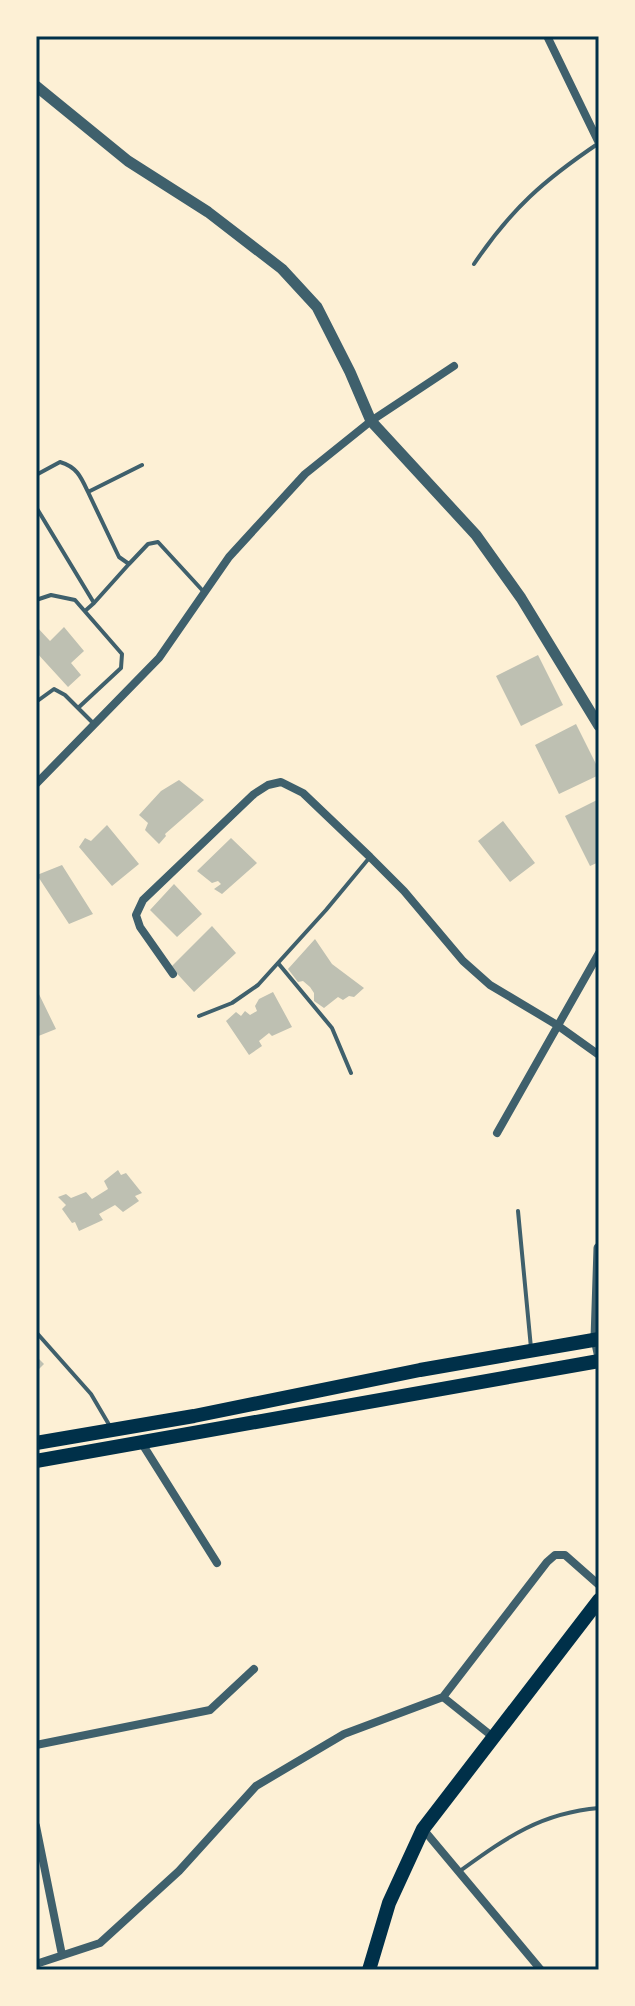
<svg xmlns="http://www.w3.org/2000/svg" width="635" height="2006" font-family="Signika,sans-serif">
  <rect width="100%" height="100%" fill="#fdf0d5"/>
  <path fill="#bec0b2" d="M36,626L50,641L64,627L84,651L71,663L81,675L68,687L36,652Z
    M538,655L563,705L521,726L496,676Z
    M576,724L599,770V775L559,794L535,745Z
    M179,780L204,800L165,834L166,836L159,844L145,830L148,823L139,815L161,791Z
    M599,799V862L590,866L565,816Z
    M503,821L535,863L510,882L478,841Z
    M107,825L139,864L112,886L79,847L85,838L91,841Z
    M231,838L257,863L222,894L214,889L221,884L218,881L212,883L197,871Z
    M62,865L93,914L69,924L37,875Z
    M174,884L202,914L177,937L150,910Z
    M212,926L236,953L194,992L171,967Z
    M315,939L332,964L364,988L354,997L349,996L343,1000L338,997L324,1008L314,1001V993L310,987L303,981L298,982L288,969Z
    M36,988L56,1029L36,1037Z
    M273,992L292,1027L272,1036L269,1033L259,1041L262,1046L249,1055L226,1021L236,1012L241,1016L245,1011L250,1015L257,1011L255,1006L259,999Z
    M118,1170L121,1175L126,1173L142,1193L135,1196L139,1201L123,1212L115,1205L99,1214L103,1220L79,1231L75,1222L72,1223L62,1209L66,1205L58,1197L66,1194L71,1198L86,1192L92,1199L108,1189L104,1181Z
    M36,1356L44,1364L36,1372Z"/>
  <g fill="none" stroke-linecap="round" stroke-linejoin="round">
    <path stroke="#3f606c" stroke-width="4" d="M474,264C511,209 544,180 599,143
      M142,465L88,492L119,557L129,564L148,544L158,542L203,591
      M36,475L60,462C77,467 81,477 88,492
      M36,507L94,603L85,611
      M36,600L51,595L75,600L122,654L121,668L78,708
      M94,603L129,564
      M36,702L54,689L65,695L93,723
      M278,963L332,1028L351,1073
      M199,1016L232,1003L258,985L326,910L370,857
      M518,1211L531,1348
      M36,1332L91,1394L111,1428
      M460,1871C506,1838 540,1813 599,1808"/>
    <path stroke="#3f606c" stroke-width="8" d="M547,36L599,143
      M36,784L159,658L229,557L305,474L371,421L454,366
      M173,974L140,927L136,915L143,900L254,794L268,785L281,782L303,793L370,857L404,891L463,961L490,985L557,1025L599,1055
      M497,1133L599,953
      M141,1442L217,1563
      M443,1697L547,1562L555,1555H565L599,1585
      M36,1745L210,1710L254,1669
      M36,1826L62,1955
      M423,1829L541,1970
      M36,1964L100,1943L179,1871L256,1786L344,1734L443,1697L493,1737"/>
    <path stroke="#3f606c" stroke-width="11" d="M36,86L128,161L208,212L282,269L317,307L350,372L371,421L476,535L521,598L599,726
      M599,1248L596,1339L599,1353"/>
    <path stroke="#003049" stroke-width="14" d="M369,1970L389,1903L423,1829L599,1600"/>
    <path stroke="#003049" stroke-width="14" d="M36,1443L194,1416L420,1370L599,1339
      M36,1461L599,1361"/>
  </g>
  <rect width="635" height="2006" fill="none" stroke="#fdf0d5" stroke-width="76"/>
  <rect x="38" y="38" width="559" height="1930" fill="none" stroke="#003049" stroke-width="3"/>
</svg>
